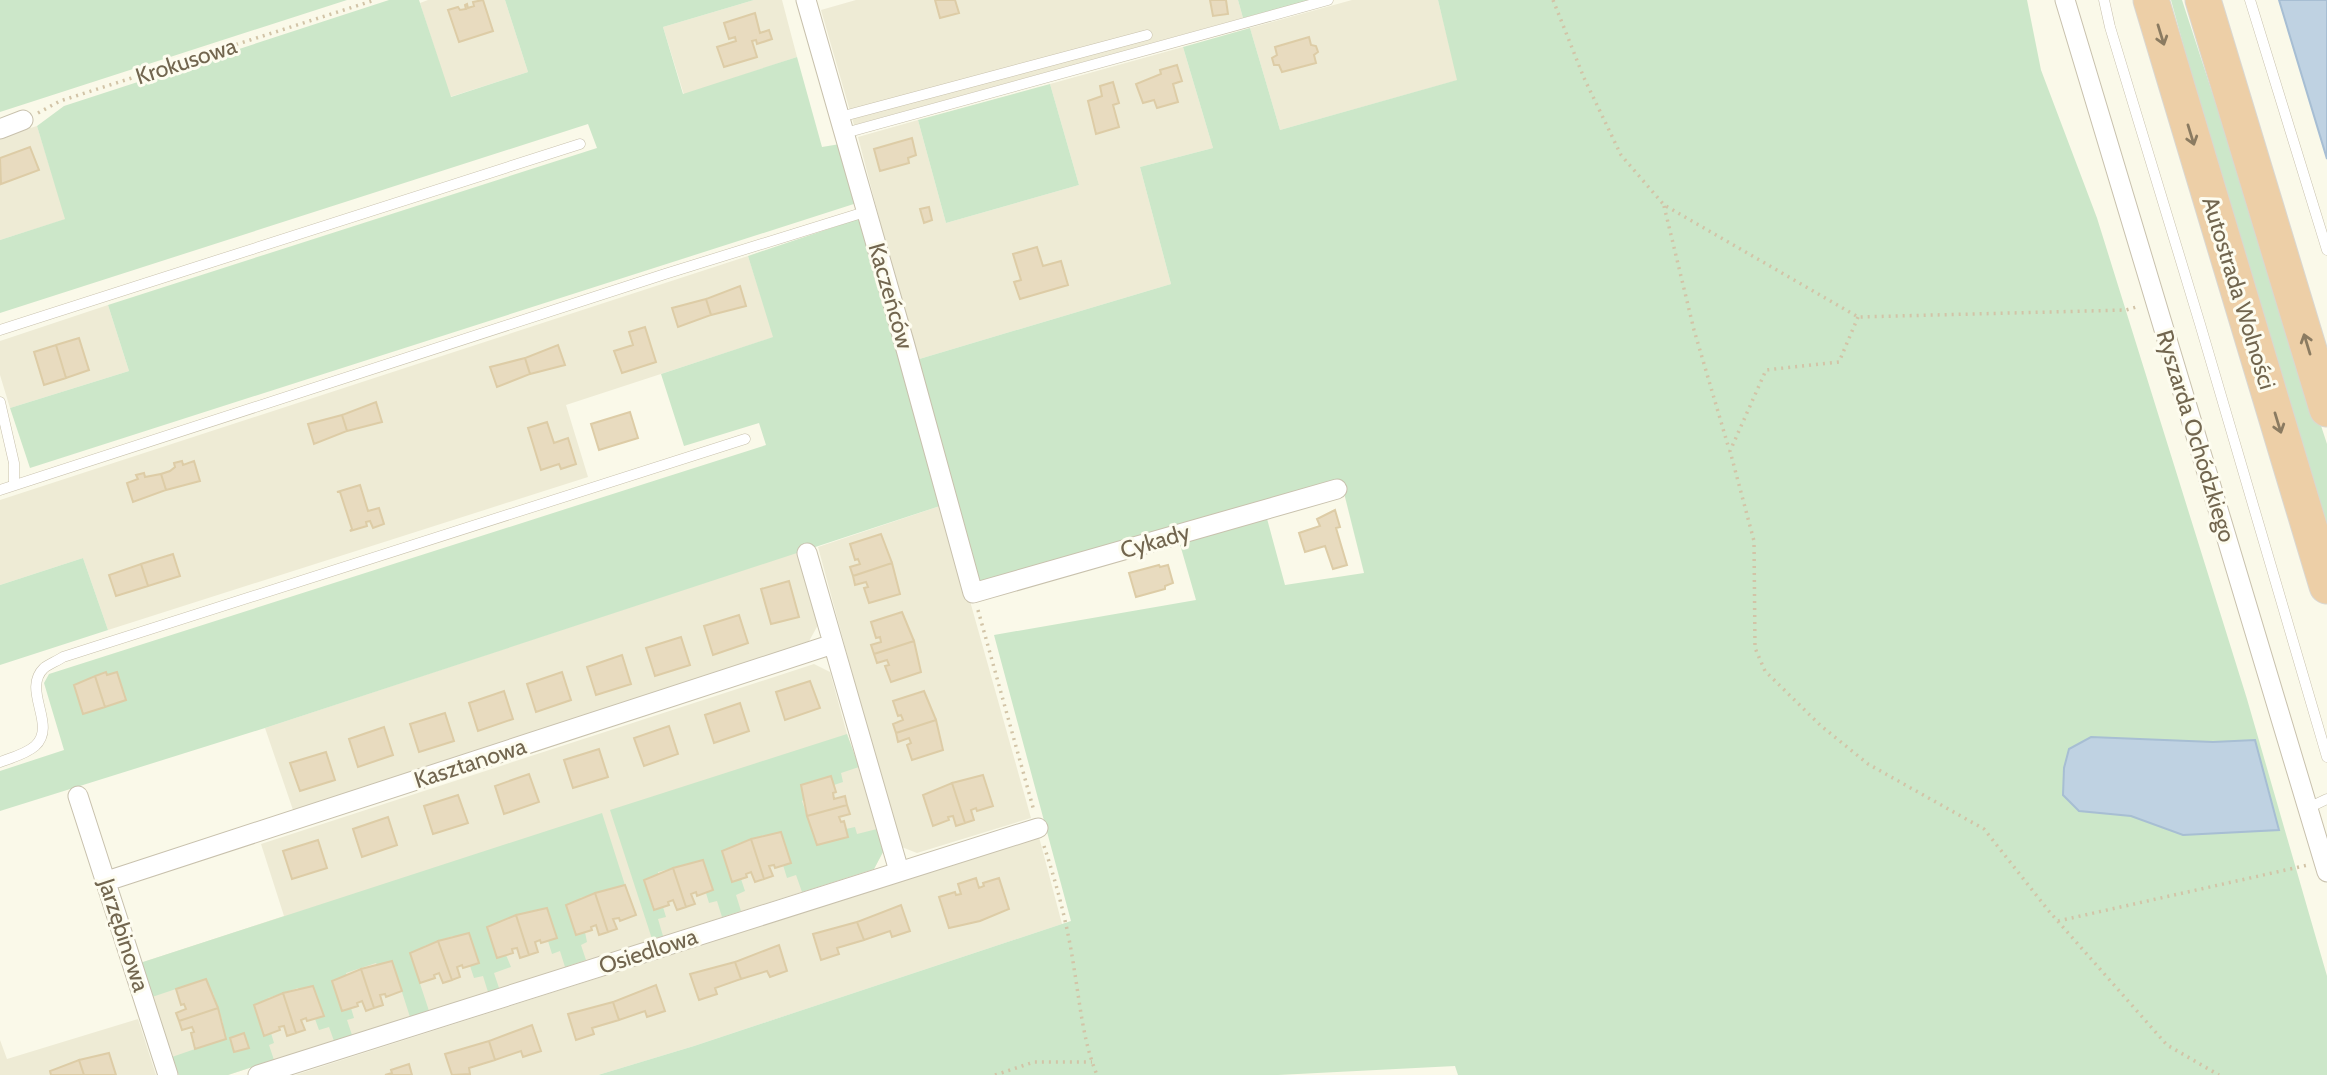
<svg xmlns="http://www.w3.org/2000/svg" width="2327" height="1075" font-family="Cabin,sans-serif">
  <rect width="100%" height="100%" fill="#faf9e9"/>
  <path fill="#eeebd5" d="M428,0H505L528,72L450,97L420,3Z
    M754,0H782L797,57L684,95L663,27Z
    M856,0H1238L1243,18L854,125L821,10Z
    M1352,0H1438L1458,80L1280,130L1250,28Z
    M1183,47L1213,148L1140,167L1171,284L916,360L858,137L918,120L946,223L1079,185L1050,84Z
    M37,126L66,219L0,240V137Z
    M748,256L774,337L566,405L588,477L108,630L83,558L0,585V500Z
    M108,305L129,371L10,408L0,375V341Z
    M943,505L1031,818L917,853L899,846L818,547Z
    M797,552L818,625L808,643L293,810L265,728Z
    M814,664L830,672L847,734L859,767L883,852L874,869L228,1075H179L140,963L284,916L261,844Z
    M1039,837L1062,924L694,1046L598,1075H295Z
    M138,1019L156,1075H0V1040L7,1059Z"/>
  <path fill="#cce7c9" d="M0,0H347L0,112Z
    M389,0H419L451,97L528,72L505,0H754L663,27L683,94L797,57L822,147L840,144L860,202L30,468L10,408L129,371L108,305L597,148L588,124L0,313V240L65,219L37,126L64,106Z
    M1238,0H1310L1243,18Z
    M1438,0H2027L2041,70L2097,218L2247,699L2327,976V1075H1458L1455,1066L1278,1075H598L694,1046L1071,921L994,635L1196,600L1179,541L1266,515L1285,585L1364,573L1344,493L981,586L916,360L1171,284L1140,167L1213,148L1183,47L1250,28L1280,130L1457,80Z
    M2171,0H2182L2327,444V548L2243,263Z
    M1050,84L1079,185L946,223L918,120Z
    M864,217L943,505L265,728L0,811V771L64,750L44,683L49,674L766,445L759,423L684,446L661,374L773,337L748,256Z
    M83,558L108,630L0,665V585Z
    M847,734L859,767L841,773L843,782L834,785L831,776L801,786L805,799L802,801L817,845L848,837L846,829L855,827L857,834L877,829L883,852L874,869L802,892L796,875L787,878L783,865L791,862L781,832L767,837L765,835L736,844V847L722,852L732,882L741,879L745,891L736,895L741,911L722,917L717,901L709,903L706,893L713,890L703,860L658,872V875L644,880L653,910L663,907L666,917L658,919L663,936L652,939L610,810Z
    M602,813L625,885L580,898L581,900L566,905L576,935L585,932L587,942L581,945L586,960L565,967L560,951L552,954L548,941L557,938L547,908L532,912L531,911L501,921L497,958L506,955L511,967L494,973L499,988L488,992L483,976L474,978L470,966L479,963L468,933L454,938L453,936L424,946V948L410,953L429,1011L410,1017L392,961L378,966L376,963L346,973L347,976L332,981L342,1011L351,1008L354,1018L347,1020L352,1035L334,1041L329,1027L319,1030L315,1019L323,1016L313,986L299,990L298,988L268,998V1001L254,1006L264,1035L271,1033L274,1043L269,1045L274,1060L228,1075H179L172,1057L195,1049L223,1023L213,993L211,994L206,979L152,997L140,963Z"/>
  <path fill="#bfd2e2" stroke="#a7bed3" stroke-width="2" d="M2279,0H2327V159Z
    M2091,737L2213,742L2255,740L2279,830L2183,835L2131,816L2079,811L2063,795L2064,768L2069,749Z"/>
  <path fill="#e8dbbf" stroke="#ddcca6" stroke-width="2" d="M483,0L493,31L459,42L448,10L458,7L460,10L466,9L465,5L467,4L468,8L474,6L473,2Z
    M935,0H955L959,13L940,18Z
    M1210,0H1226L1228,14L1213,16Z
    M755,13L760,33L769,30L772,39L757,44L756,40L752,41L757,57L724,67L717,47L736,41L735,37L729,39L724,23Z
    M1309,37L1311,45L1316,46L1318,52L1314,55L1316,63L1282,72L1279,65H1274L1272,58L1277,55L1275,47Z
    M1177,65L1182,81L1173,84L1178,102L1157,108L1154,100L1143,103L1136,84L1161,74L1160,70Z
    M1113,82L1119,103L1113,105L1119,127L1096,134L1088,101L1102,96L1100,86Z
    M912,138L916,155L908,158L909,163L880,171L874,149Z
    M30,147L39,170L1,184L0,158Z
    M929,207L932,220L924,223L920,209Z
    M1037,247L1043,266L1061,261L1068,285L1020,299L1014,282L1021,280L1013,254Z
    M740,286L746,306L711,315L706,299Z
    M706,299L711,315L678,327L672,308Z
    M645,327L656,362L622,373L614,351L633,345L629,332Z
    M79,338L89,370L66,378L56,345Z
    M56,345L66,378L44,385L34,352Z
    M558,345L565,365L530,374L525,358Z
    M525,358L530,374L497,387L490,367Z
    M376,402L382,422L347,431L342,415Z
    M630,412L638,438L599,450L591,424Z
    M342,415L347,431L314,444L308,424Z
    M547,422L554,443L568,438L576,464L561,469L559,464L541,470L528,428Z
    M182,461L183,465L194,461L200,481L166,490L161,474L170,471L175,467L174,463Z
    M144,473L145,477L161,474L166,490L133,502L127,483L138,479L136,475Z
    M360,485L368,511L379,508L384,524L373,528L370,521L366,522L367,526L350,531L352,529L340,492H337Z
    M1335,510L1340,527L1336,528L1347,565L1333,569L1325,546L1305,552L1299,533L1320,526L1317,519Z
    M881,534L892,563L853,576L850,567L860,564L858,559L855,560L850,544Z
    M173,554L180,576L148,586L141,564Z
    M892,563L900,594L869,603L864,588L868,587L866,582L855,585L853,576Z
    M141,564L148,586L116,596L109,575Z
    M1159,565L1160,567L1168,565L1173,583L1165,586V589L1136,597L1129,573Z
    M789,581L799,617L771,624L761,589Z
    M902,612L914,641L874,654L871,645L881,642L880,637L876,638L871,622Z
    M739,615L748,643L713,655L704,626Z
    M681,637L690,665L655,676L646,648Z
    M914,641L921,672L891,682L885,666L889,665L887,660L877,663L874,654Z
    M622,655L631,684L596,695L587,667Z
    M106,672L107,675L117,672L126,700L105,707L95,676Z
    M562,672L571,700L536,712L527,684Z
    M95,676L105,707L83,714L74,685Z
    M810,681L820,708L785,720L776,692Z
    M504,691L513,719L478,731L469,703Z
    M924,691L936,720L896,733L893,724L903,720L901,715L898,716L893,701Z
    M740,703L749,731L714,743L705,715Z
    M445,713L454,741L419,752L410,724Z
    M936,720L943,750L912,760L907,745L911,743L909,738L898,742L896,733Z
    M669,726L678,754L644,766L634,738Z
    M384,727L393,755L358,767L349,739Z
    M599,749L608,777L573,788L564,760Z
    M326,752L335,780L300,791L290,763Z
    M529,774L539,802L504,814L495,786Z
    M983,775L993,806L977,811L976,808L971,810L974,820L965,823L952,783Z
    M831,776L836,792L833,793L834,799L845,796L847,805L807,816L801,785Z
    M952,783L965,823L956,826L953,816L948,817L949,820L933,826L923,795Z
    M458,795L468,823L433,834L424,806Z
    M847,805L850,814L839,817L841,822L844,821L848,837L817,845L807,816Z
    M388,817L397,845L362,857L353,829Z
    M781,832L791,863L775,868L774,865L769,866L773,876L764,879L751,839Z
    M751,839L764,879L755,882L751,872L746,874L747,877L732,882L722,851Z
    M318,840L327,868L292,879L283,851Z
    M703,860L713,890L697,896L696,892L691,894L695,904L686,907L673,868Z
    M673,868L686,907L677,910L673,900L668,902L669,905L654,910L644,880Z
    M976,878L979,888L984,886L983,883L999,878L1009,909L980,921L949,928L939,897L955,892L956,895L961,894L958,884Z
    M625,885L636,915L620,921L619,918L613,919L617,929L608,932L595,893Z
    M595,893L608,932L599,935L596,925L591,927L592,930L576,935L566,905Z
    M901,905L910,931L892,937L890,931L864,940L857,922Z
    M547,908L557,938L541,943L540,940L535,942L538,952L529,955L516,915Z
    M516,915L529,955L520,958L517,948L512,949L513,953L497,958L487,927Z
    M857,922L864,940L837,948L839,954L821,960L813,934Z
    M469,933L479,963L463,968L462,965L457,967L460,977L452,980L438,941Z
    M438,941L452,980L443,983L439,973L434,975L435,978L420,983L410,953Z
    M779,945L787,971L770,977L767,971L741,979L735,962Z
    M392,961L402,991L386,997L385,994L380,995L383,1005L374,1008L361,969Z
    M735,962L741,979L715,988L717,994L699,1000L690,974Z
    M361,969L374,1008L366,1011L362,1001L357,1003L358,1006L342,1011L332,981Z
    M206,979L218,1008L179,1021L176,1013L186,1009L184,1004L181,1005L176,989Z
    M656,985L665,1011L647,1017L645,1011L619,1020L613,1002Z
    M313,986L324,1016L307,1021L306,1018L301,1020L305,1030L296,1033L283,993Z
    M283,993L296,1033L287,1036L284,1026L279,1027L280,1030L264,1036L254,1005Z
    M613,1002L619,1020L592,1028L594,1034L576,1040L568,1014Z
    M218,1008L226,1039L195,1049L191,1033L194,1032L192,1027L182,1030L179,1021Z
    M532,1025L541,1051L523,1057L521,1051L495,1060L489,1041Z
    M244,1033L249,1048L234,1052L230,1038Z
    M489,1041L495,1060L469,1068L470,1074L452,1075L445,1054Z
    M109,1053L116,1075H84L79,1060Z
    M79,1060L84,1075H51L50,1071Z
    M409,1064L412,1075H385L392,1073L391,1070Z"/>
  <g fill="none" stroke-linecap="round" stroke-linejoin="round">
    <defs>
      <path id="lane" d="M2104,0L2110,27L2200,324L2327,757
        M2250,0L2327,250
        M840,117L1147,35
        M845,133L1328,0
        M0,330L580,144
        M0,402L14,463V485
        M0,490L665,274L868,211
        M0,762C11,758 26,754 35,746C58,725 21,690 44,668C49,664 57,661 63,657L745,439
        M2308,808L2327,799"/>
      <path id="street" d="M806,0L904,342L973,593L1337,489
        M2065,0L2327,872
        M0,129L23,120
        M807,553L899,871
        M78,796L168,1075
        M107,881L833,644
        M258,1075L1038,828"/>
      <path id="highway" d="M2151,0L2327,586
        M2203,0L2327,409"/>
    </defs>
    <use href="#lane" stroke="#c8c1ad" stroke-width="11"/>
    <use href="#street" stroke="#c8c1ad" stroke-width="21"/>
    <use href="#highway" stroke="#dad7d1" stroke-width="37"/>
    <path stroke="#d2c4a7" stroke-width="3.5" stroke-dasharray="2 5" stroke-linecap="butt" d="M1553,0L1584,78L1621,155L1664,205L1858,317L2126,310L2140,306
      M38,113L60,101L375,0
      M1664,206L1694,330L1729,449
      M1858,317L1839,362L1766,370L1730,451L1754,541L1755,648L1765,671L1820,725L1868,764L1984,829L2048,910L2167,1045L2219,1075
      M978,610L1034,811
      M1044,846C1057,885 1068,927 1074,968C1080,1004 1083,1041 1097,1075
      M2058,921L2308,865
      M995,1075L1034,1062H1092"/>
    <use href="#lane" stroke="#fff" stroke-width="10"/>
    <use href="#street" stroke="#fff" stroke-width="19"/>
    <use href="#highway" stroke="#edcfa7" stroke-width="35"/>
  </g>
  <defs><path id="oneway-shaft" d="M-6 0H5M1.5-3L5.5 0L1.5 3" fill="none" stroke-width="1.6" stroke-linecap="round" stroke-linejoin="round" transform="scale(1.75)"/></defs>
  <g stroke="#8b7b61">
    <use href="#oneway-shaft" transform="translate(2161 35) rotate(73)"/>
    <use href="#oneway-shaft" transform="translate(2191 135) rotate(73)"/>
    <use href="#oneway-shaft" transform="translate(2307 344) rotate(-107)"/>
    <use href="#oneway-shaft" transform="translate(2278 423) rotate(73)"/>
  </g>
  <g text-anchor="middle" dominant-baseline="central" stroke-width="6" stroke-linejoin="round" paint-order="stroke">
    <g font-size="23" fill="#72664f" stroke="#fdfcef">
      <text transform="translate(186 61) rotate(-18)">Krokusowa</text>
      <text transform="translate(2239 293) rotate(73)">Autostrada Wolności</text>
      <text transform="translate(891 296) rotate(74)">Kaczeńców</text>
      <text transform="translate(2196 436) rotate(73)">Ryszarda Ochódzkiego</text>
      <text transform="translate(1155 541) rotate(-16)">Cykady</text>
      <text transform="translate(470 763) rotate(-18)">Kasztanowa</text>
      <text transform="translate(124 935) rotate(72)">Jarzębinowa</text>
      <text transform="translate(648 951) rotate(-18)">Osiedlowa</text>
    </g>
  </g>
</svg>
